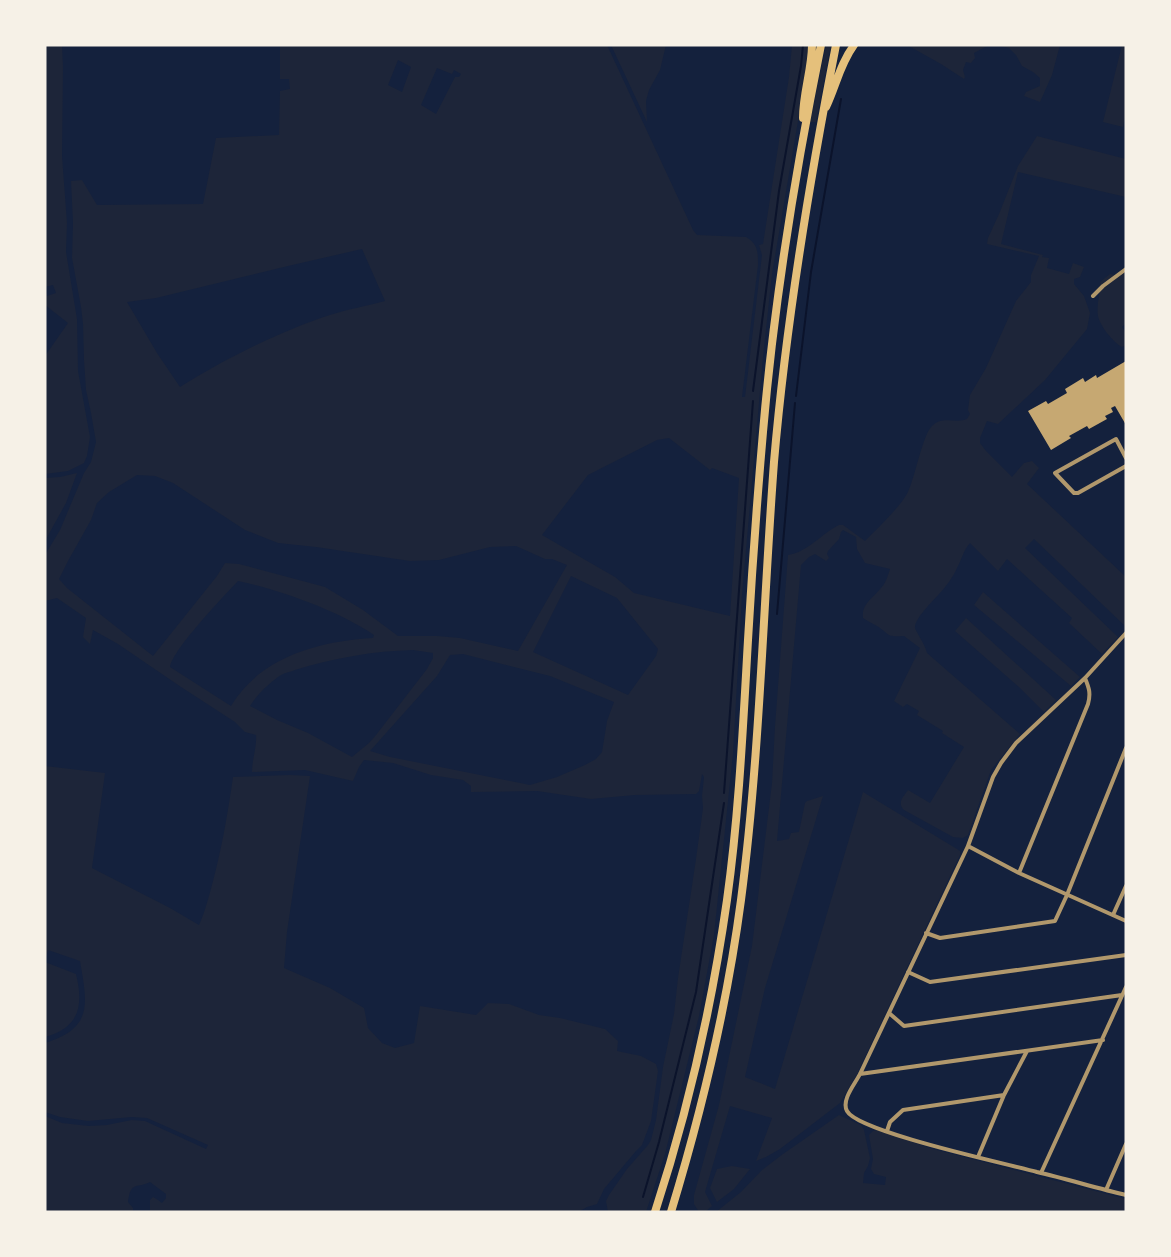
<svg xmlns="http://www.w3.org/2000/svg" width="1171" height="1257" font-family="Poppins,sans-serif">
  <rect width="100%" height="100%" fill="#14213d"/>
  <path fill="#1d2539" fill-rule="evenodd" d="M45,45H62L63,67L62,156L67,223L66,252L77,319L78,371L90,437L87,456L84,463L68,471L45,474V356L68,323L45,305V289L47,296L56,293L53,285L45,287Z
    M280,45H607L693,230L697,235L746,237C758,244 758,252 758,265L742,397H745L762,255L759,245L763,244L789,77L792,45H808V62L772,274L763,357L742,595L733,753L714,935L699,1016L665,1154L646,1212H608L606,1201L609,1195L627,1169L648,1145L651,1140L656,1120L663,1067L674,1014L678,978L696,859L703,808L702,796L704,777L702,774L699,791L696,794L635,795L591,799L537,791L471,792V786L463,780L431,775L393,763L364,760L359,767L353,781L305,770L252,772C252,759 257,747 256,735L245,732L235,722L181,687L118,644L93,630L90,644L83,637L86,618L57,598L45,601V555L60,530L84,473L91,462L96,442L91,413L86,390L84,360L83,324L81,307L72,258L73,223L71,181L82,180L97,205L203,204L216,138L279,135L280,91L290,89L289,79H280ZM398,60L411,67L402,92L388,85ZM437,68L452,74L454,70L461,74L459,77H455L436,114L421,105ZM362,249L385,301C367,306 348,309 330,315C280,331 225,359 180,387L157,353L127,302L156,298L288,266ZM669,438L710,470L712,468L739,478L730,616L634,593L615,577L542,535L588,475L657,440ZM137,475L155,476L173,483L245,530L278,543L316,547L410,561L439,560L490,547L516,546L545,559H552L567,565L518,651L460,638L437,636H398L363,610L325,587L239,564L225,563L217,576L153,656L67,588L59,579L68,561L91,520L97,503L109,492ZM571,576L617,598L658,649L656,656L628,695L533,652ZM238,581C281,590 339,611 374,635L373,638C319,641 260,657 231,706L170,667C173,649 224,596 238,581ZM413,650L433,653V658L427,669L376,735L369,743L352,757L308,733L277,720L250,706C257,695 267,685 278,677C283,673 290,672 295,670C333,658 374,651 413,650ZM463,654L550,676L614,702L607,721L602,752L596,759L585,765L557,777L530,785L390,757L370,751L437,676L450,655Z
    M611,45H666L660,70L649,90L646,101L647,122Z
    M826,45H831L816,122H810Z
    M907,45H989L974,53L975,58L971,63L966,62L963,70L965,77L964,79L941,64Z
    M997,45H1060L1052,75L1040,102L1024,96L1026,92L1040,86V78L1033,72L1022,66L1016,55L1009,48Z
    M1122,45H1126V113L1123,127L1103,122Z
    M1037,136L1126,159V197L1018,172L1001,244L1043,255L1042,257L1049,258L1047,268L1069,274L1073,263L1084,267L1080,277L1074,279V284L1084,296L1090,313L1087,329L1045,380L998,424L987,421L980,438V443L986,451L1012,477L1024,463L1032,461L1039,468L1027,484L1126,577V627L1034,539L1025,548L1118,637L1102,654L1069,623L1072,618L1007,559L998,571L970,543C963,551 962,559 957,568C953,577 946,587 939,594C933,601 914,619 915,628C916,632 925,644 927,653L1020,734L991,770L968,835L963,838L953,837L904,810C897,803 903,797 908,790L930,803L964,747L942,733L943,731L917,715L919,711L907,704L903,707L894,701L920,648L904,636C885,637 891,635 877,626C872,623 867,621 863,618C861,604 873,598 881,588C886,583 888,575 890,569L865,563L857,549L856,537L843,530L841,532L839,539L828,551L827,554L829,558L826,561L815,554L809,557L801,565L777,841L789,839L791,833L799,832L805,803L807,801L823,796L765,988L745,1077L775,1089L863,792L957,849L960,851V855L857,1074L840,1103L780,1149L766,1157L756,1161L772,1118L730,1106L705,1192L712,1206L705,1212H699L694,1204V1195L719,1105L752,946L772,783L775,726L788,555C808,552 821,534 839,525H843L865,541C877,529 901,506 908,492C915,477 923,434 932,426C943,415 956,424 967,419L970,414L968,410L970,395L986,368L1016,301L1031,282V275L1039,256L987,244L988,238L999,214L1018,166Z
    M1126,271V323L1122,327L1126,333V345L1122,347C1113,342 1100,326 1098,316C1097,310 1098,301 1099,296C1099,291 1101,288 1100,282L1110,274L1120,276Z
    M77,473L66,503L45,541V478L60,477Z
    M983,592L1080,677L1071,686L974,605Z
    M966,618L1056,700L1044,712L1019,687L955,631Z
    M45,766L105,773L92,868L170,908L199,925C205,912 209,896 213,881C222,847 228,812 233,777L290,775L310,776L287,932L284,968L330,988L364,1008L368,1028L382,1043L395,1048L414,1043L420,1006L476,1015L488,1003L509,1004L539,1015L560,1018L605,1029L618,1041L617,1051L641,1056L656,1064L658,1071L651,1121L642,1145L636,1151L604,1189L597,1204L587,1207L578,1212H150V1200L153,1197L158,1200L162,1203L166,1198V1194L150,1182C135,1189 131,1181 128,1202L133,1208V1212H45V1116L62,1123L89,1126L107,1125L132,1120L145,1121L206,1149L208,1145L147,1118L132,1117L88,1121L60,1117L45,1112V1043C94,1028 87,1003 80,961L48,950L45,961Z
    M45,962L76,974C84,1006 79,1028 45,1037Z
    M839,1115L861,1125L864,1130L870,1158L868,1166L864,1173L863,1183L885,1185L886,1177L874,1174L871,1169L873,1159L869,1135L873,1131L877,1130L933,1149L1126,1199V1207L1124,1212H716L741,1192L762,1170L783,1154Z
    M732,1166L750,1169L734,1189L717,1202L710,1188L717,1169Z"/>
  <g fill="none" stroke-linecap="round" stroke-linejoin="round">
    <path stroke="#0b132b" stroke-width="2" d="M753,391L779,191L801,66L803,45
      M796,396L811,272L841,99
      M777,614L795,403
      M724,793L753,401
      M643,1197L659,1142L696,992L724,803"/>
  </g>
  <path fill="#c6a872" d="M1126,361V425L1115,406L1111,408L1113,412L1105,416L1107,419L1089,429L1087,426L1069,436L1071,438L1051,450L1028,411L1046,401L1048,404L1067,393L1065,389L1083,378L1085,382L1096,375L1097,378Z"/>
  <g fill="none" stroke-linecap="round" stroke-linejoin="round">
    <path stroke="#b1986c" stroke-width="4" d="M1093,296L1103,286L1126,269
      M1126,458L1116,439L1055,473L1074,493H1078L1126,466
      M1126,633L1085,678L1016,743L1001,763L993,777L968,846L860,1074C855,1084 841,1100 847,1111C858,1132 1008,1164 1037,1172C1067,1179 1096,1188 1126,1195
      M968,846L1019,873L1126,921
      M1019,873L1088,704C1091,693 1089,688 1085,678
      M1113,915L1126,886
      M926,933L940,938L1055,921L1067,895L1126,748
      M908,972L930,982L1126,955
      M889,1013L904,1026L1122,995
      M860,1074L1103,1040
      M887,1131L890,1122L903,1110L1004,1095
      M978,1157L1004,1095L1027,1051
      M1041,1173L1126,987
      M1106,1190L1126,1144"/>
    <path stroke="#e5c07b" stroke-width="8" d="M826,107C836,86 840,64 854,45
      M803,118C803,93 812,69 812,45
      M655,1212C688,1111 712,1005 727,900C739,814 743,726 748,640C752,570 757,501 763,432C774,302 795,173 821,45
      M671,1212C702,1110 727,1006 741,900C760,755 763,608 774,462C786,322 809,183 836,45"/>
  </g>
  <rect width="1171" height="1257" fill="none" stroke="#f6f1e7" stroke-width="93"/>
</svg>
